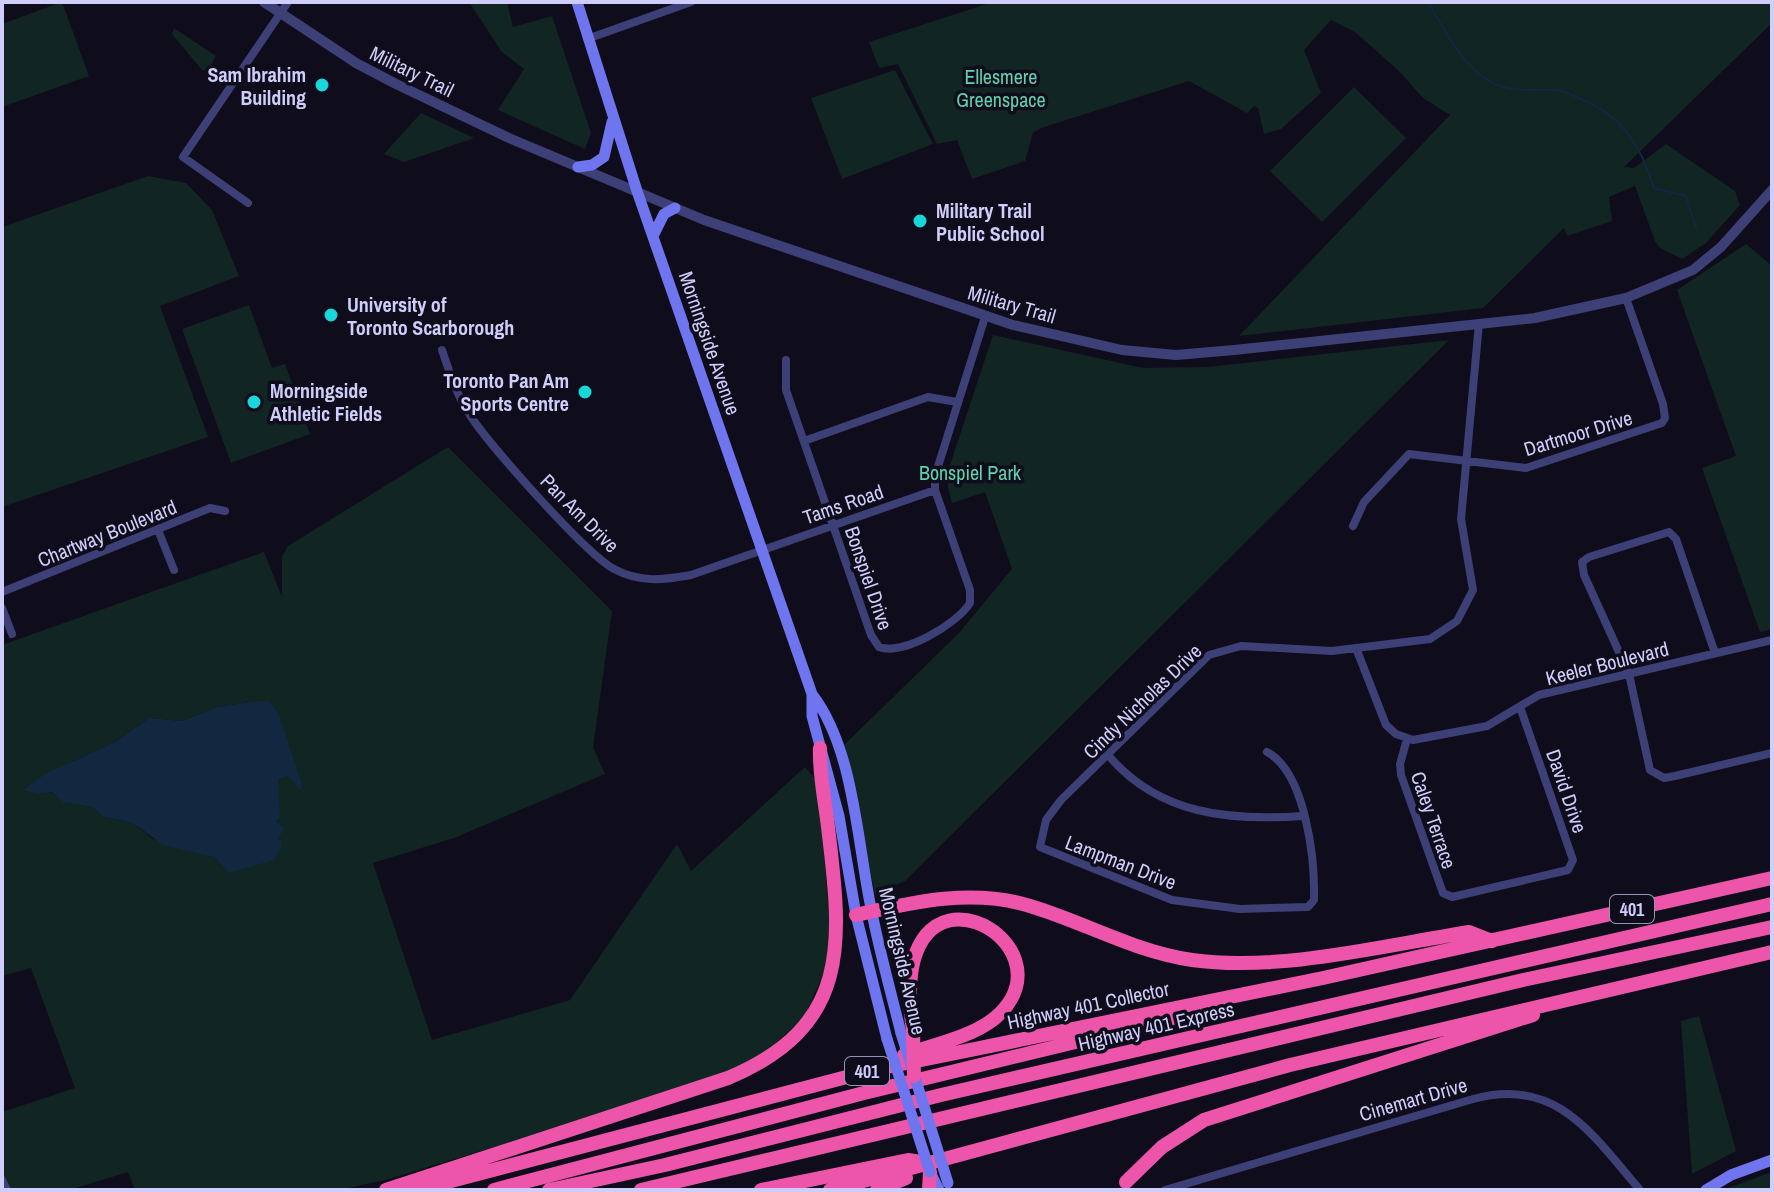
<svg xmlns="http://www.w3.org/2000/svg" width="1774" height="1192" font-family="'Archivo Narrow',sans-serif">
  <rect width="100%" height="100%" fill="#0f0d1b"/>
  <path fill="#112522" fill-rule="evenodd" d="M62,2L89,76L2,107V24Z
    M469,2H507L513,27L552,16L591,133L585,149L498,110L524,69L502,52Z
    M993,2H1772V23L1624,167L1634,168L1666,144L1735,191L1740,205L1706,243L1682,259L1660,248L1655,241L1635,186L1609,197L1612,221L1567,236L1564,228L1483,308L1239,336L1450,115L1423,98L1399,71L1355,32L1331,20L1304,50L1321,93L1281,129L1264,134L1258,108L1254,106L1247,113L1189,81L1041,128L1033,133L1025,161L972,179L957,140L937,144L898,64L879,68L869,42Z
    M174,28L216,56L208,71L202,70L172,34Z
    M895,70L933,144L842,179L811,98Z
    M1354,87L1406,138L1322,222L1270,171Z
    M421,113L474,138L404,162L384,154Z
    M148,176L186,183L212,210L239,276L160,306L208,437L2,507V227Z
    M1746,244L1772,266V629L1760,632L1702,468L1736,456L1677,290Z
    M249,305L272,368L285,364L310,434L231,463L182,329Z
    M993,335L1143,368L1208,367L1449,340L905,881L875,894L844,745L959,633L1012,569L985,492L952,503L948,487L949,468Z
    M448,447L612,611L593,747L605,774L454,838L373,863L432,1040L570,1000L677,844L691,871L805,767L818,783L829,913L827,966L804,1017L763,1055L727,1072L559,1127L389,1179L340,1190H135L128,1172L69,1190H11L2,1174V1112L75,1088L31,968L2,976V645L264,552L282,597V557L288,546ZM258,701L287,776L278,779V842L245,868L229,873L214,857L153,839L133,823L104,817L92,807L64,802L50,792L38,794L24,789L73,761L115,742L149,718L183,721L216,707Z
    M1699,1016L1736,1151L1692,1174L1681,1021Z
    M1772,1172V1190H1723L1725,1189Z"/>
  <path fill="#122840" d="M258,701H268L278,712L302,784L301,791L288,776L278,779L280,815L277,822L285,829L278,837L282,845L274,860L229,873L214,857L163,845L133,823L104,817L92,807L63,802L51,792L38,794L23,790L45,774L115,742L149,718L183,721L216,707Z"/>
  <g fill="none" stroke-linecap="round" stroke-linejoin="round">
    <path stroke="#122840" stroke-width="2" d="M1428,2C1445,30 1462,67 1493,83C1512,93 1534,89 1554,90C1564,90 1574,96 1583,100C1623,116 1642,149 1654,188L1686,196L1697,230"/>
    <path stroke="#3d4076" stroke-width="8" d="M587,39L691,2
      M248,203L183,157L288,2
      M442,350C449,371 456,393 468,412C486,442 586,554 614,569C640,583 664,580 691,575L935,490
      M786,360V390L871,635L879,647C903,656 957,624 970,603V590L935,490V476L985,317
      M804,441L928,397L957,402
      M1353,526L1364,502L1409,454L1526,468L1662,423L1665,418L1663,404L1626,298
      M158,530L174,570
      M2,592L210,508L225,511
      M2,608L12,634
      M1356,648L1386,725L1396,734L1413,740L1487,726L1539,695L1772,640
      M1715,653L1676,539L1669,532L1589,557L1582,562L1584,575L1629,674L1650,770L1664,778L1675,776L1772,753
      M1407,739L1400,764L1401,775L1443,893L1452,897L1568,870L1573,860L1520,707
      M1267,752C1306,773 1315,860 1314,900L1308,907L1240,909L1172,900L1040,847L1046,820L1061,800L1209,655L1241,646L1332,651L1430,639L1457,621L1473,590L1461,519L1479,323
      M1109,756C1159,815 1230,821 1303,816
      M2,1180L7,1190
      M1165,1190L1473,1099C1556,1076 1592,1134 1640,1190"/>
    <path stroke="#3d4076" stroke-width="10" d="M264,2L356,63L396,84L509,138L704,220L1013,325L1122,350L1176,355L1234,350L1535,318L1626,298L1693,270L1721,247L1772,190"/>
    <path stroke="#6f75ef" stroke-width="11" d="M577,2L637,191L812,694C855,750 857,845 872,913C880,953 891,993 901,1033
      M578,167L592,165L604,157L612,122
      M654,234L664,214L675,208
      M812,695V716L839,816L856,915L887,1039
      M930,1172L939,1190
      M1706,1190L1731,1175L1772,1160"/>
    <path stroke="#ec55aa" stroke-width="14" d="M856,915C913,902 973,888 1030,906C1084,922 1135,952 1192,960C1279,972 1382,946 1469,932L1492,941
      M904,1055C932,1045 972,1037 995,1018C1083,942 884,835 913,1030
      M1126,1182L1162,1147L1204,1120L1533,1015
      M386,1190L728,1078C852,1026 842,943 828,827C825,800 819,776 820,748
      M417,1190L877,1069L1323,978L1772,878
      M494,1190L864,1093L1204,1011
      M549,1190L665,1165L941,1095L1772,904
      M641,1190L1523,980L1772,927
      M761,1190L908,1160L921,1162
      M830,1190L1290,1065L1772,952
      M877,1190L906,1178
      M929,1190L930,1172"/>
    <path stroke="#6f75ef" stroke-width="11" d="M901,1033L948,1183
      M887,1039L930,1172"/>
    <path stroke="#ec55aa" stroke-width="14" d="M913,1030L914,1076"/>
  </g>
  <g fill="#18d7db" stroke="#0f0d1b" stroke-width="3">
    <circle cx="322" cy="85" r="8"/>
    <circle cx="920" cy="221" r="8"/>
    <circle cx="331" cy="315" r="8"/>
    <circle cx="585" cy="392" r="8"/>
    <circle cx="254" cy="402" r="8"/>
  </g>
  <g text-anchor="middle" dominant-baseline="central" stroke-width="7" stroke-linejoin="round" paint-order="stroke">
    <g fill="#0f0d1b" stroke="#9593b7" stroke-width="2">
      <rect x="1610" y="895" width="44" height="28" rx="6"/>
      <rect x="845" y="1057" width="44" height="28" rx="6"/>
    </g>
    <g font-size="18" font-weight="bold" fill="#cfcdfa">
      <text x="1632" y="909">401</text>
      <text x="867" y="1071">401</text>
    </g>
    <g font-size="20" fill="#cfcdfa" stroke="#0f0d1b">
      <text transform="translate(412 71) rotate(26)">Military Trail</text>
      <text transform="translate(1012 304) rotate(16)">Military Trail</text>
      <text transform="translate(710 343) rotate(71)">Morningside Avenue</text>
      <text transform="translate(1578 433) rotate(-17)">Dartmoor Drive</text>
      <text transform="translate(843 504) rotate(-19)">Tams Road</text>
      <text transform="translate(580 513) rotate(45)">Pan Am Drive</text>
      <text transform="translate(107 533) rotate(-22)">Chartway Boulevard</text>
      <text transform="translate(869 578) rotate(71)">Bonspiel Drive</text>
      <text transform="translate(1607 663) rotate(-14)">Keeler Boulevard</text>
      <text transform="translate(1142 701) rotate(-44)">Cindy Nicholas Drive</text>
      <text transform="translate(1567 791) rotate(71)">David Drive</text>
      <text transform="translate(1434 820) rotate(71)">Caley Terrace</text>
      <text transform="translate(1121 862) rotate(21)">Lampman Drive</text>
      <text transform="translate(903 961) rotate(77)">Morningside Avenue</text>
      <text transform="translate(1088 1005) rotate(-12)">Highway 401 Collector</text>
      <text transform="translate(1156 1026) rotate(-13)">Highway 401 Express</text>
      <text transform="translate(1413 1099) rotate(-16)">Cinemart Drive</text>
    </g>
    <g font-size="20" font-weight="bold" fill="#cfcdfa" stroke="#0f0d1b" text-anchor="start">
      <text x="306" y="74" text-anchor="end">Sam Ibrahim<tspan x="306" dy="23">Building</tspan></text>
      <text x="936" y="210">Military Trail<tspan x="936" dy="23">Public School</tspan></text>
      <text x="347" y="304">University of<tspan x="347" dy="23">Toronto Scarborough</tspan></text>
      <text x="569" y="380" text-anchor="end">Toronto Pan Am<tspan x="569" dy="23">Sports Centre</tspan></text>
      <text x="270" y="390">Morningside<tspan x="270" dy="23">Athletic Fields</tspan></text>
    </g>
    <g font-size="20" fill="#62d0ac" stroke="#0f0d1b">
      <text x="1001" y="76">Ellesmere<tspan x="1001" dy="23">Greenspace</tspan></text>
      <text x="970" y="472">Bonspiel Park</text>
    </g>
  </g>
  <rect width="1774" height="1192" fill="none" stroke="#cfcdfa" stroke-width="8"/>
</svg>
